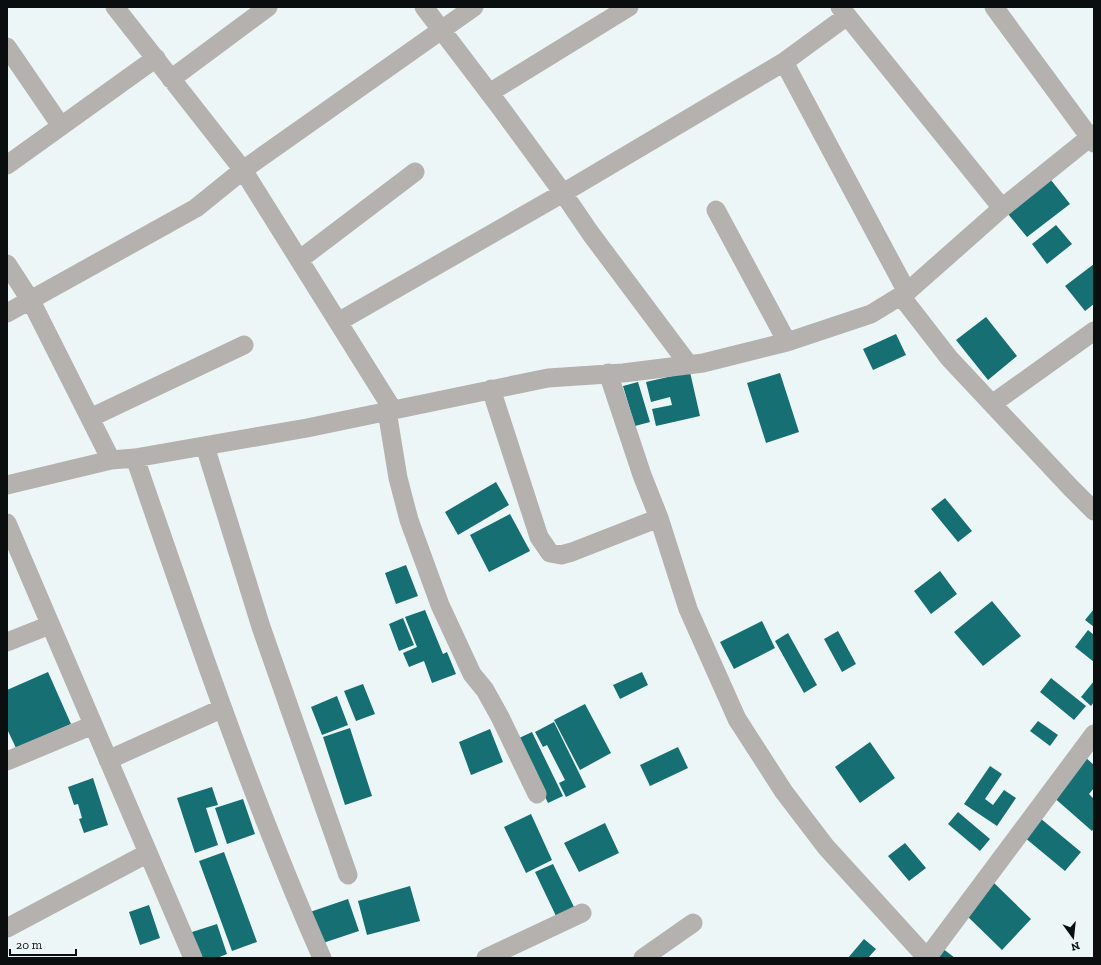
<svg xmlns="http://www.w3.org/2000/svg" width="1101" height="965" font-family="'Zilla Slab',serif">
  <rect width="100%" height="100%" fill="#edf6f6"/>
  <path fill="#166f73" d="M1051,180L1070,204L1027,237L1008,214Z
    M1056,225L1072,244L1047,264L1032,244Z
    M1094,264V304L1085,311L1065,286Z
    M986,317L1017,356L988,380L956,340Z
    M896,334L906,355L873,370L863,349Z
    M690,372L700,416L656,426L652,409L672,405L670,397L651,402L646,382Z
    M780,373L799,432L766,443L747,383Z
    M638,382L650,422L635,426L623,386Z
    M496,482L509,505L458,535L445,512Z
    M945,498L972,531L958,542L931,509Z
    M510,514L530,551L489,572L470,535Z
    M406,565L418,596L396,604L385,573Z
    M940,571L957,594L931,614L914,591Z
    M992,601L1021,636L983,666L954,632Z
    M1094,609V627L1085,620Z
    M425,610L443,654L447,652L456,674L432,683L424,661L409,667L403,653L417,647L405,617Z
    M403,618L414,645L399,651L389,624Z
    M762,621L775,648L734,669L720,642Z
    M1088,630L1094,635V662L1075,647Z
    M838,631L856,664L842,672L824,639Z
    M788,633L817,685L804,693L775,641Z
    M48,672L71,724L16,748L7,729V690Z
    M642,672L648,685L620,699L613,685Z
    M1051,678L1086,706L1074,720L1040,692Z
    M1094,681V702L1091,706L1081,697Z
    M363,684L375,714L356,721L344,691Z
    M337,696L348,725L322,735L311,707Z
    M585,704L611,753L580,770L554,720Z
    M1038,721L1058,735L1050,746L1030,731Z
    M554,722L586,787L566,797L559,783L565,780L547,745L543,747L535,732Z
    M350,728L372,796L345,805L323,737Z
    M490,729L503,762L471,775L459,742Z
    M532,732L563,796L548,803L517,739Z
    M870,742L895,778L860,803L835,767Z
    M678,747L688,768L650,786L640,765Z
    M1085,757L1094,765V788L1089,794L1094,799V828L1092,831L1051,795Z
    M990,766L1002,774L985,799L993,805L1004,790L1016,798L997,826L964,804Z
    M93,778L108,825L84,833L79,819L82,818L78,804L74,805L68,787Z
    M212,787L218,805L206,808L218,845L195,853L177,798Z
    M243,799L255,834L227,844L215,808Z
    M958,812L990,839L980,851L948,824Z
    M531,814L552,860L526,873L504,827Z
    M1040,818L1081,852L1065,871L1024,837Z
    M605,823L619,853L579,872L564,843Z
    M905,843L926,868L909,881L888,856Z
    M224,852L257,942L232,951L199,861Z
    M553,864L574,907L556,916L535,872Z
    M993,882L1031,919L1002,950L963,912Z
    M410,886L420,921L367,935L358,901Z
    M348,899L359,931L320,944L310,912Z
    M149,905L160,938L140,945L129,912Z
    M217,924L227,954L217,958H198L189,933Z
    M864,939L876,949L868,958H848Z
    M942,948L955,958H934Z"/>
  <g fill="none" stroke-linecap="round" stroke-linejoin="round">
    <path stroke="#b4b1af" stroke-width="19" d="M115,7L243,170L393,410
      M424,7L500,107L563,193L591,234L689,365
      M840,7L1002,208
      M994,7L1094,143
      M7,47L61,126
      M784,62L907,292
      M171,79L268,7
      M489,93L629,7
      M7,165L156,58
      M716,210L787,342
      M299,260L415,172
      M7,264L31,301L111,460
      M901,296L949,358L1071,488L1094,511
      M7,313L196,208L243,170L474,7
      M338,322L563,193L784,62L847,16
      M608,373L642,475L659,518L688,609L737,719L784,792L826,847L927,958
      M491,389L539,537L550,553L561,555L572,552L659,518
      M992,404L1094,331
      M387,411L398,478L409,520L440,605L472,674L485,690L500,717L537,794
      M90,418L244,345
      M205,446L261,627L348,875
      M135,458C193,626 250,795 322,958
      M7,485L111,460L135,458L307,428L548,378L623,373L703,363L787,342L871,314L907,292L1002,208L1094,134
      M7,523L193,958
      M7,642L50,625
      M108,760L221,709
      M7,761L93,725
      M7,928L148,853
      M486,958L582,913
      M643,958L693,923
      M927,958L1094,734"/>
  </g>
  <rect width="1101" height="965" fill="none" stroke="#0b0e0e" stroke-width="16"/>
  <g transform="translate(1073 937) rotate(165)" stroke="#edf6f6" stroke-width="3" paint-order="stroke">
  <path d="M0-3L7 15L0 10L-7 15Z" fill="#0b0e0e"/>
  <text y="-6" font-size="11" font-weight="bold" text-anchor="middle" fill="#0b0e0e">N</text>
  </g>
  <path d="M10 949v6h66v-6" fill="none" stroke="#0b0e0e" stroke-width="2"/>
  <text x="16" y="949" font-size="12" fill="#0b0e0e" stroke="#edf6f6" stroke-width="3" paint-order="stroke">20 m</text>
</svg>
